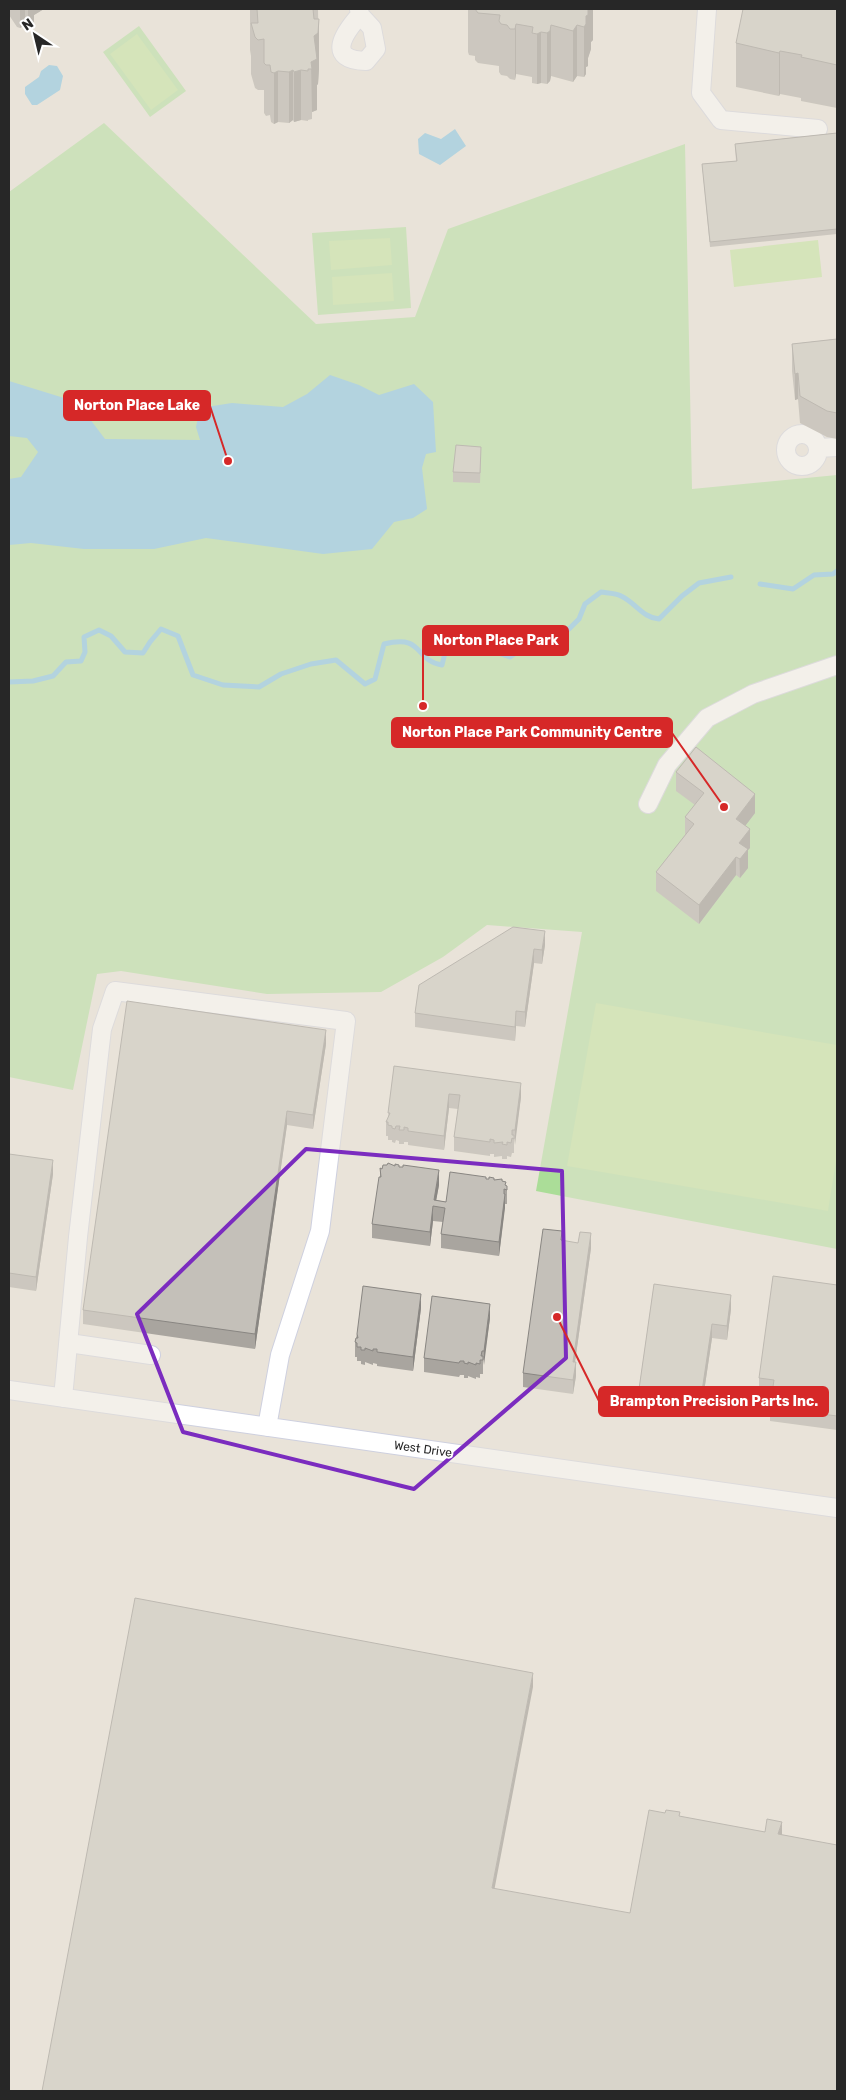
<svg xmlns="http://www.w3.org/2000/svg" width="846" height="2100" font-family="Rubik,sans-serif">
  <rect width="100%" height="100%" fill="#e9e3d9"/>
  <path fill="#abdd98" d="M139,26L186,91L150,117L103,52Z
    M104,123L316,324L415,317L448,229L685,144L692,489L837,475V1249L536,1191L582,932L487,925L443,957L381,992L267,994L121,971L97,974L73,1090L9,1077V192Z
    M406,227L411,308L318,315L312,233Z"/>
  <path fill="#bce494" d="M137,34L178,90L151,110L110,54Z
    M390,238L392,265L331,270L329,241Z
    M818,240L822,277L734,287L730,250Z
    M392,273L394,301L333,305L332,277Z
    M596,1003L837,1045V1155L828,1211L567,1166Z"/>
  <path fill="#71bfe6" d="M49,65L57,66L63,76L60,90L37,105H32L25,94V87L39,77L41,71Z
    M455,129L466,146L440,165L419,154L418,139L425,133L441,139Z
    M330,375L359,385L379,395L414,384L433,402L436,452L426,454L422,468L427,509L413,518L394,522L372,549L323,554L206,538L154,549H84L31,543L9,545V479L21,477L38,452L27,438L9,436V381L77,402L105,439L200,440L196,427L200,408L232,403L283,407L307,394Z"/>
  <g fill="none" stroke-linecap="round" stroke-linejoin="round">
    <path stroke="#71bfe6" stroke-width="5" d="M760,584L793,589L814,575L833,574L837,571
      M9,682L33,681L53,676L66,662L81,661L85,652L84,637L99,630L111,636L125,652L143,653L150,642L161,629L178,636L193,675L223,685L259,687L281,674L311,664L336,660L365,684L375,679L384,644C425,634 413,660 442,665L445,653L462,628L496,638L501,654L510,657L544,633L569,629L579,619L585,604L601,592C607,593 616,593 621,596C636,603 643,618 659,619L682,596L699,583L731,577"/>
    <defs>
      <path id="minor" d="M359,9L360,15L372,28L376,49L366,61C325,60 344,33 360,15
        M707,9L701,93L721,120L818,129
        M786 450a16 16 0 1 1 32 0a16 16 0 1 1-32 0Z
        M818,448L837,447
        M648,804L667,765L707,718L753,694L837,665
        M69,1343L151,1355
        M9,1390L837,1508
        M63,1398L78,1237L102,1029L115,991L346,1021L320,1231L280,1355L267,1427"/>
    </defs>
    <use href="#minor" stroke="#ced0df" stroke-width="20"/>
    <use href="#minor" stroke="#fff" stroke-width="18"/>
  </g>
  <path fill="#a9a59f" d="M9,9H44L34,15V22L28,27L25,25L20,28L17,27L9,15Z
    M250,9H318L319,69L318,84L317,85V110L312,112V119L308,120V121L301,120L294,122L293,120L289,123L278,122L274,124L271,122L270,115L266,116L264,113V90H258L255,88L251,74V56L250,50Z
    M468,9H593V40L591,42V49L588,58V66L586,67V74L584,77L577,76L573,82L551,76L550,81L547,84L541,83L537,84L532,83V77L516,74L515,80L510,79L507,76L501,75L499,72V66L478,63L475,60V56L469,55L468,52Z
    M837,9V108L801,101V98L780,94L779,96L736,87V43Z
    M837,133V234L710,247L702,164L736,161L735,144Z
    M837,339V439L827,437L800,423L798,399L795,400L792,371V344Z
    M481,457L480,483L453,482V472Z
    M676,772L755,813L745,826L750,848L748,850V868L740,878L736,875L699,924L656,891V872L685,835V817L695,805L676,791Z
    M545,945L542,964L534,963L525,1027L516,1026L515,1041L415,1027V1013L419,985Z
    M326,1044L313,1129L287,1125L255,1349L83,1324V1310Z
    M394,1066L521,1097L514,1145V1153H512L511,1157L507,1156V1159H502V1156L494,1157V1154H490V1156L454,1151V1137L458,1109L449,1108L444,1150L408,1145V1142H404V1144H399V1141L396,1140L395,1143L392,1142V1140H388V1136H386V1122L388,1118Z
    M9,1154L53,1174L36,1291L9,1287Z
    M395,1166L399,1167L439,1185L436,1200L446,1202L486,1179L502,1181L506,1186H507V1204H505L499,1256L441,1248V1234L443,1222L433,1221L430,1246L372,1238V1224L380,1177V1168L382,1169Z
    M562,1241L591,1248L575,1362L576,1376L573,1394L523,1387V1373Z
    M654,1284L731,1309L727,1340L712,1338L701,1412L639,1403V1389Z
    M837,1285V1430L770,1421V1407L772,1394L759,1392V1378Z
    M421,1308L413,1371L377,1366V1364L373,1363V1365L365,1362V1365L361,1364V1361H357V1357H355V1342L357,1334Z
    M490,1318L483,1365V1374H480V1378L476,1377V1379L468,1376V1378H464V1375H460L459,1377L424,1372V1358Z"/>
  <path fill="#898682" d="M20,9H25V25L20,28Z
    M28,9H44L34,15V22L28,27Z
    M584,9L586,16L588,9H593V40L591,42V49L588,58V66L586,67V74L584,77Z
    M319,19V69L318,84L317,85V110L312,112L311,62L314,36Z
    M516,24V74L515,80V29Z
    M551,25V76L550,81L547,84V33Z
    M577,25V76L573,82V31Z
    M541,32V83L537,84V34Z
    M780,51V94L779,96V53Z
    M293,70V120L289,123V72Z
    M301,70V120L294,122V72Z
    M278,71V122L274,124V73Z
    M798,373V399L795,400V374Z
    M755,794V813L736,838V819Z
    M750,829V848L748,850V868L740,878L739,843Z
    M736,857V875L699,924V905Z
    M545,931V945L542,964V950Z
    M534,949V963L525,1027V1012Z
    M516,1011V1026L515,1041V1027Z
    M326,1030V1044L313,1129V1115Z
    M521,1083V1097L515,1145V1130Z
    M449,1094V1108L444,1150V1136Z
    M287,1111V1125L255,1349V1334Z
    M53,1160V1174L36,1291V1277Z
    M439,1170V1185L435,1207L434,1200Z
    M504,1189V1202L505,1194V1208L499,1256V1242Z
    M433,1206V1221L430,1246V1232Z
    M591,1233V1248L573,1376V1362Z
    M421,1294V1308L413,1371V1357Z
    M731,1295V1309L727,1340V1326Z
    M490,1304V1318L484,1365V1351Z
    M712,1324V1338L701,1412V1398Z
    M576,1362V1376L573,1394V1380Z
    M533,1673V1687L492,1902V1888Z
    M782,1822V1836L778,1834Z"/>
  <path fill="#c4c0b9" stroke="#898682" d="M257,9H313L314,19H319L318,33L314,36L317,59L311,62L312,69H308V71L301,70L294,72L293,70L289,72L278,71L274,73L271,72L270,65H266L264,63V39L258,40L255,37L251,23H258Z
    M475,9H588V15L586,16V24L584,27L577,25L573,31L551,25L550,31L547,33L541,32L537,34L532,33L533,27L516,24L515,29H510L507,25L501,24L499,21L500,15L478,13Z
    M743,9H837V65L801,57L802,55L780,51L779,53L736,43Z
    M837,133V229L710,242L702,164L737,161L735,144Z
    M837,339V413L827,411L800,396L798,373L795,374L792,344Z
    M456,445L481,447L480,473L453,472Z
    M696,747L755,794L736,819L750,829L739,843L748,849L740,859L736,857L699,905L656,872L694,824L685,817L704,793L676,772Z
    M513,927L545,931L542,950L534,949L525,1012L516,1011L515,1027L415,1013L419,985Z
    M127,1001L326,1030L313,1115L287,1111L255,1334L83,1310Z
    M394,1066L521,1083L515,1130H512V1135H514V1139L512,1138L511,1143L507,1142V1145L502,1144L503,1142L494,1143V1140L490,1139V1142L454,1137L460,1095L449,1094L444,1136L408,1131V1128L404,1127V1130H399L400,1126H396L395,1129L392,1128V1126L388,1125V1122H386L390,1113H388Z
    M9,1154L53,1160L36,1277L9,1273Z
    M388,1163L395,1166V1164L399,1165V1167H403V1165L439,1170L434,1200L446,1202L450,1172L486,1177V1179H489V1177L494,1178V1180L502,1179V1181L506,1182L505,1185L507,1186V1190L504,1189V1194H505L499,1242L441,1234L445,1208L433,1206L430,1232L372,1224L379,1177H381L380,1168L382,1169L383,1165H387Z
    M543,1229L562,1231L561,1240L578,1243L580,1232L591,1233L573,1362H576L573,1380L523,1373Z
    M773,1276L837,1285V1416L770,1407L774,1380L759,1378Z
    M654,1284L731,1295L727,1326L712,1324L701,1398L639,1389Z
    M363,1286L421,1294L413,1357L377,1352V1349H373V1351L365,1348V1350H361V1347H357V1343L355,1342L356,1338H358L357,1334Z
    M432,1296L490,1304L484,1351H482L481,1356H483V1360H480V1364L476,1363V1365L468,1362V1364L464,1363V1361H460L459,1363L424,1358Z
    M135,1598L533,1673L492,1888L630,1913L649,1810L665,1813L666,1810L680,1812L679,1816L765,1832L767,1819L782,1822L778,1834L837,1845V2091H42Z"/>
  <path d="M0 0H846V2100H0ZM306,1149L562,1171L566,1358L414,1489L183,1432L137,1314Z" fill="#e9e3d9" fill-opacity=".55" fill-rule="evenodd"/>
  <path fill="none" stroke="#7b2cbf" stroke-width="4" stroke-linejoin="round" d="M306,1149L562,1171L566,1358L414,1489L183,1432L137,1314Z"/>
  <g text-anchor="middle" dominant-baseline="central" stroke-width="4" stroke-linejoin="round" paint-order="stroke">
    <g font-size="12" fill="#272727" stroke="#fff">
      <text transform="translate(423 1449) rotate(8)">West Drive</text>
    </g>
  </g>
  <path fill="none" stroke="#d62828" stroke-width="2" d="M228 461L210 406M423 706L423 640M724 807L672 733M557 1317L599 1401"/>
  <g fill="#d62828" stroke="#fff" stroke-width="2">
    <circle cx="228" cy="461" r="5"/>
    <circle cx="423" cy="706" r="5"/>
    <circle cx="724" cy="807" r="5"/>
    <circle cx="557" cy="1317" r="5"/>
  </g>
  <g fill="#d62828" stroke="#d62828" stroke-width="2">
    <rect x="64" y="391" width="146" height="29" rx="5"/>
    <rect x="423" y="626" width="145" height="29" rx="5"/>
    <rect x="392" y="718" width="280" height="29" rx="5"/>
    <rect x="599" y="1387" width="229" height="29" rx="5"/>
  </g>
  <g font-size="14" text-anchor="middle" font-weight="bold" fill="#fff">
    <text x="137" y="410">Norton Place Lake</text>
    <text x="496" y="645">Norton Place Park</text>
    <text x="532" y="737">Norton Place Park Community Centre</text>
    <text x="714" y="1406">Brampton Precision Parts Inc.</text>
  </g>
  <rect width="846" height="2100" fill="none" stroke="#272727" stroke-width="20"/>
  <g transform="translate(35 35) rotate(325)" stroke="#ffffff" stroke-width="4" paint-order="stroke">
  <path d="M0-4L9 19L0 12L-9 19Z" fill="#272727"/>
  <text y="-8" font-size="14" font-weight="bold" text-anchor="middle" fill="#272727">N</text>
  </g>
</svg>
